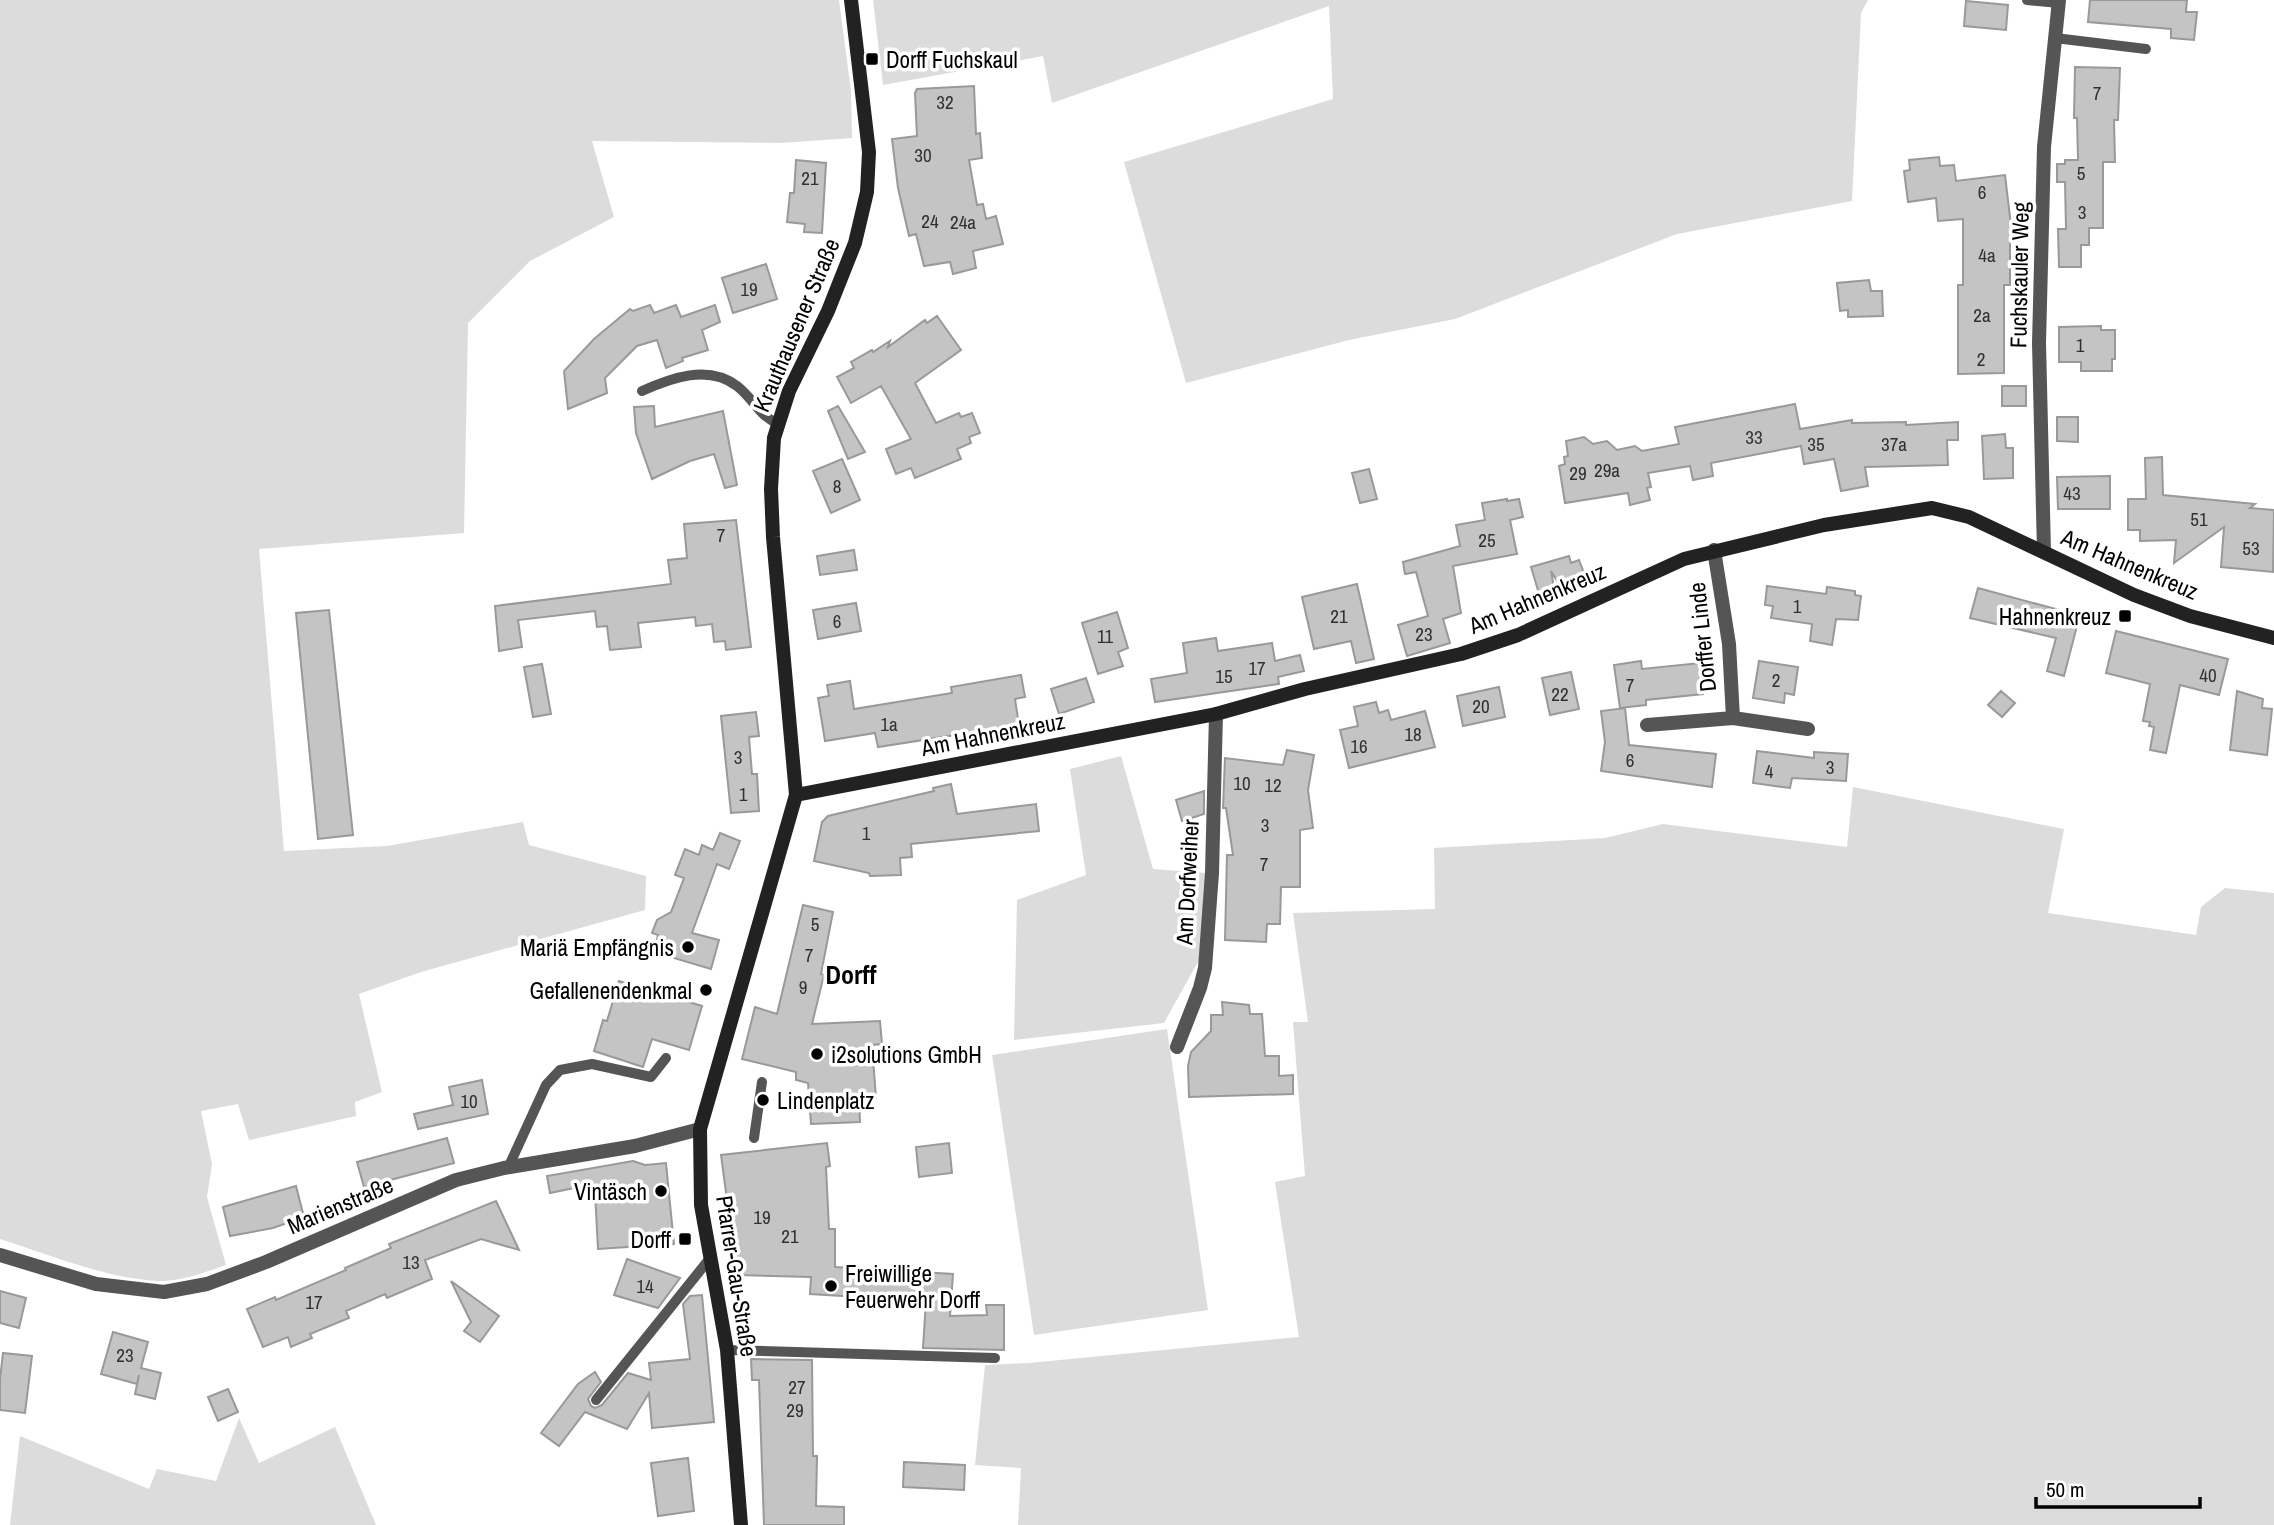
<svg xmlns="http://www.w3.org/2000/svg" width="2274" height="1525" font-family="'Archivo Narrow',sans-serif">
  <rect width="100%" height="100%" fill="#fff"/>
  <path fill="#dcdcdc" d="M0,0H839L851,91L852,138L780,143L592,141L614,217L530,261L468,323L464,533L259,549L284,851L387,846L523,822L529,845L646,876L645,910L421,972L359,994L382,1092L355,1102L356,1116L249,1140L238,1104L201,1111L212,1164L207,1197L226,1265C206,1272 180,1282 158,1281C105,1278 50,1255 0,1239Z
    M873,0H1868L1861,13L1852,201L1677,234L1455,319L1349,340L1186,383L1124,162L1333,99L1329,6L1052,103L1043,56L883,85Z
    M1121,756L1153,869L1206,873L1199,960L1164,1023L1014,1040L1017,900L1086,875L1070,769Z
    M1853,787L2064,829L2048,913L2196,935L2201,907L2225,888L2274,893V1525H1018L1021,1468L975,1465L985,1365L1029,1363L1299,1337L1275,1182L1305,1176L1293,1022H1308L1293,913L1435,909L1434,848L1605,838L1663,824L1847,847Z
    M1167,1029L1208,1310L1034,1335L992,1055Z
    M239,1418L259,1463L335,1427L376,1525H10L20,1436L149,1489L157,1469L216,1481Z"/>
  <path fill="#c4c4c4" stroke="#999" stroke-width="2" d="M2090,0H2187L2186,12H2197L2194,40L2171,38V29L2088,22Z
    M1966,1L2008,5L2006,30L1964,26Z
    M2075,67L2120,68L2118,120H2114L2115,162H2103V228H2089V245H2081V267H2059L2058,229H2066L2065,182H2057V164H2065V160H2078L2077,118H2074Z
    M974,86L976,134L980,133L982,158L969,160L977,205L983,204L986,219L996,216L1003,244L973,251L976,268L953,274L950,262L924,266L916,234L909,236L898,188L892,139L917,136L915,93L917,89Z
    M1939,157L1940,166L1954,165L1956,181L2005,175L2013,242H2010V285H2004V373L1958,374V285H1963V219L1938,221L1936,198L1908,202L1904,171L1910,170L1909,160Z
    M796,160L826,163L822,233L804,232L805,224L787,222L790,193H794Z
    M766,264L777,299L733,313L722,278Z
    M1869,280L1871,291H1882L1883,316L1848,317V310L1840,311L1837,283Z
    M650,305L654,313L676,305L681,317L715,305L720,322L702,330L708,350L682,358L683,361L666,368L657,340L637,346L605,378L607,393L568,409L564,371L594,339L630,309L633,311Z
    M937,316L961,350L915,383L936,423L959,413L961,417L972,413L980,433L969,437L971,443L957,449L961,459L915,478L911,468L896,474L886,449L911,439L881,386L851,403L837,377L854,368L851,362L872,350L873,352L890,341L888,347L925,320L927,323Z
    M2101,326V330H2115V359H2112V371H2081V362H2059V327Z
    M2002,386H2026V406H2002Z
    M1795,404L1800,429L1852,420V423L1906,422V425L1958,422V440H1947L1948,465L1865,467L1868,486L1841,491L1834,459L1804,464L1801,446L1711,463L1713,476L1693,480L1690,466L1648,473L1651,487L1647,488L1650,500L1630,505L1628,493L1565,503L1559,466L1565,464L1564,457L1568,456L1566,441L1584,437L1593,444L1607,441L1617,450L1635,446L1642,451L1679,444L1675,427Z
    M654,406L655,427L723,411L737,485L725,488L714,454L690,461L652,479L636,433L634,407Z
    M838,406L865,452L848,459L828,411Z
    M2057,417H2078V442L2057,441Z
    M2005,434L2006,448H2013V478L1984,479L1982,436Z
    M2162,457L2163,495L2255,504L2250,508L2274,510L2273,572L2221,567L2224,527L2174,563L2176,540L2140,541V530H2128V499H2146L2145,458Z
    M842,459L860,500L831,513L813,471Z
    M1369,469L1377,499L1360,503L1352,473Z
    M2110,476V509H2058L2057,477Z
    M1507,499V501L1519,499L1523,517L1510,520L1517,554L1453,566L1461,613L1443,619L1450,643L1407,656L1398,625L1428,616L1416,572L1405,574L1403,562L1460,546L1456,525L1485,520L1482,503Z
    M736,520L751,647L726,650L725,641L714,642L712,624L696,626L695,617L638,623L641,647L610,650L607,626L597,627L595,611L518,620L522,647L499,651L495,606L671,584L668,560L687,558L684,524Z
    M854,550L857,570L820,575L817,556Z
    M1569,556L1571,563L1579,560L1586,578L1562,589L1551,571L1555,592L1540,597L1531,567Z
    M1357,584L1374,659L1356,663L1351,641L1314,649L1302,597Z
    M1767,586L1826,594L1827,587L1855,591V595L1861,596L1858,620L1836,619L1832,645L1810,641L1812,624L1771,618L1773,606L1765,605Z
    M1978,588L2074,614L2072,620L2078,622L2064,676L2047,671L2056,638L1970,618Z
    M856,603L861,631L818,639L813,610Z
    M329,610L353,835L318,839L296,613Z
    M1117,612L1128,648L1118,652L1123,666L1098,674L1082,623Z
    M2116,631L2228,659L2219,695L2180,685L2166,753L2150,750L2154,727L2149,726L2150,722L2143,721L2150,684L2106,673Z
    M1216,638L1218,651L1272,643L1275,661L1300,655L1304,671L1278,677L1279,684L1155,702L1151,679L1187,673L1183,643Z
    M1641,661L1642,669L1700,663L1703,694L1646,700V705L1620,708L1614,665Z
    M1759,661L1798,667L1794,695L1785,693L1784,703L1753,698Z
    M542,664L551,714L533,717L524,667Z
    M1571,672L1579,709L1550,715L1542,678Z
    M1021,675L1025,697L1015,699L1019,725L878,747L875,733L825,741L818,698L829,696L827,685L850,681L854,709L952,693L951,687Z
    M1086,678L1094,702L1059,714L1051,689Z
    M1499,687L1505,717L1463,726L1457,696Z
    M2001,691L2015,703L2002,717L1988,705Z
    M2237,691L2263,699L2262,708L2272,709L2267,755L2230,750Z
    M1376,702L1379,713L1388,710L1391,720L1425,711L1435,747L1349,768L1340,730L1358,726L1354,707Z
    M1625,708L1629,745L1716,754L1712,787L1601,771L1605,742L1601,711Z
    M756,712L759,736L749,737L752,774H757L759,811L731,813L721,716Z
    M1287,750L1314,755L1308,790L1313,828L1300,830V887H1281L1280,924H1267L1266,942L1225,940L1227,855H1233L1226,808H1223L1225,758L1283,765Z
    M1757,751L1814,758V752L1848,754L1846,781L1792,778L1790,788L1753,783Z
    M951,784L957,814L1036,804L1039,831L911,844L912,857L900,858L901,875L870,876L869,873L814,861L822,822L828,816L934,791L933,788Z
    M1204,791V814L1182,821L1176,800Z
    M720,833L740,841L729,869L717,864L692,933L719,940L711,969L667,956L656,943L658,935L652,933L657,920L671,912L684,878L675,875L685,849L699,855L702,845L713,850Z
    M803,905L833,912L821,974L824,975L812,1024L880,1021L882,1044L872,1045L876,1098L859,1099L860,1122L811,1124L808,1083L796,1080V1072L742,1059L755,1007L777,1014Z
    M619,981L702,1006L689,1050L652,1039L643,1067L594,1051L603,1020L607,1021Z
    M1222,1002L1249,1005L1250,1014H1262L1265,1056H1279V1076L1293,1075V1094L1189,1097L1188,1066L1191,1052L1211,1031V1015H1223Z
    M482,1080L488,1114L418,1129L414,1114L453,1105L449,1087Z
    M447,1138L454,1163L364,1187L357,1162Z
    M827,1143L830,1166L826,1167L829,1229H835V1267L953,1274L950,1316L987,1315L986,1305H1004V1350L923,1348L926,1301L810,1294L811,1277L737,1275L721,1155Z
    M949,1143L952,1173L919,1177L916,1147Z
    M633,1161L645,1165L666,1163L674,1244L598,1249L595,1193L580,1196L579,1187L550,1193L547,1176Z
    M296,1186L304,1217L273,1228L230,1236L223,1207Z
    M496,1201L519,1250L481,1239L425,1260L432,1279L387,1298L385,1294L346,1311L349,1318L310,1334L312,1338L291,1347L288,1337L263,1347L247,1309L275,1297L276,1300L346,1270L345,1268L391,1248L389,1244Z
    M627,1259L680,1278L658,1308L614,1295Z
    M451,1281L499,1316L480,1342L464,1331L471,1322Z
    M0,1291L26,1298L19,1328L0,1323Z
    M702,1295L714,1422L652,1428L649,1393L627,1429L585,1412L559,1446L541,1433L578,1384L595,1372L601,1382L588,1399L591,1406L595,1408L602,1405L628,1373L651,1380L649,1363L690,1359L683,1304L690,1296Z
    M113,1332L148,1342L141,1368L161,1373L155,1399L135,1394L139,1375L137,1384L101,1374Z
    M3,1353L32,1356L25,1413L0,1410V1379Z
    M751,1359L812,1360L813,1456H817L816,1506L844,1507V1525H764L759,1380H752Z
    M228,1389L238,1412L218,1421L208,1397Z
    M688,1458L694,1511L658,1516L651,1463Z
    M904,1462L965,1465L964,1490L903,1487Z"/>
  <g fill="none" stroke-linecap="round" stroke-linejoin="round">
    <path stroke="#555" stroke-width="10" d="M2027,0L2059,3
      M2055,38L2146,49
      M642,391C671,378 708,364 737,386C754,399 757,414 778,424
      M754,1138L762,1082
      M508,1168L546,1085L560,1070L592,1064L651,1077L666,1058
      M727,1350L995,1358
      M596,1400L711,1257"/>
    <path stroke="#555" stroke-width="14" d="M1714,550L1729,644L1733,718
      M2044,552L2039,343L2044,147L2059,0
      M1647,725L1733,718L1808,729
      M1177,1047L1200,988L1205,968L1212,873L1216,714
      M0,1255L96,1284L164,1292L207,1284L266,1262L456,1180L504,1168L635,1146L700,1129"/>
    <path stroke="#222" stroke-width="14" d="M796,795L1216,714L1305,689L1461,654L1518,635L1684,559L1824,525L1932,508L1969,517L2134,595L2190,616L2274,638
      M741,1525L727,1350L701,1205L700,1129L796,795L773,537L771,489L774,438L789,391L828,311L855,243L867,192L869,152L851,0"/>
  </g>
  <g fill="#000" stroke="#fff" stroke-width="2.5">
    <rect x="865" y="52" width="14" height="14" rx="3.5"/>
    <rect x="2118" y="609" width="14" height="14" rx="3.5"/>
    <circle cx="688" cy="947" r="7"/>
    <circle cx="706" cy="990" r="7"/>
    <circle cx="817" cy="1054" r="7"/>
    <circle cx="763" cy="1100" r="7"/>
    <circle cx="661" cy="1191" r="7"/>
    <rect x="678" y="1232" width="14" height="14" rx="3.5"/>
    <circle cx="831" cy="1286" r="7"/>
  </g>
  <g text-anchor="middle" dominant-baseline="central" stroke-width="7" stroke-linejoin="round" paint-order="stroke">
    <g font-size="19" fill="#313131">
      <text x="2097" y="93">7</text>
      <text x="945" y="102">32</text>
      <text x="923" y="155">30</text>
      <text x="2081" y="173">5</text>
      <text x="810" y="178">21</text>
      <text x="1982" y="192">6</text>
      <text x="2082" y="212">3</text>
      <text x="930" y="221">24</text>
      <text x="963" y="222">24a</text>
      <text x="1987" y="255">4a</text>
      <text x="749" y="289">19</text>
      <text x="1982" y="315">2a</text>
      <text x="2080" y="345">1</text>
      <text x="1981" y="359">2</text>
      <text x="1754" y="437">33</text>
      <text x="1816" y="444">35</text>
      <text x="1894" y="444">37a</text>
      <text x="1607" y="470">29a</text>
      <text x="1578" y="473">29</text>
      <text x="837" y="486">8</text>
      <text x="2072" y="493">43</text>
      <text x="2199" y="519">51</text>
      <text x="721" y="535">7</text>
      <text x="1487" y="540">25</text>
      <text x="2251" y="548">53</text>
      <text x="1797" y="606">1</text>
      <text x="1339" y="616">21</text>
      <text x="837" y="621">6</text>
      <text x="1424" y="634">23</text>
      <text x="1105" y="636">11</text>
      <text x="1257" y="668">17</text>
      <text x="2208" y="675">40</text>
      <text x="1224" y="676">15</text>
      <text x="1776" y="680">2</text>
      <text x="1630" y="685">7</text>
      <text x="1560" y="694">22</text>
      <text x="1481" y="706">20</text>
      <text x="889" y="724">1a</text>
      <text x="1413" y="734">18</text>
      <text x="1359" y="746">16</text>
      <text x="738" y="757">3</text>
      <text x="1630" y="760">6</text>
      <text x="1830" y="767">3</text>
      <text x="1769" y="771">4</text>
      <text x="1242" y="783">10</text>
      <text x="1273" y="785">12</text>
      <text x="743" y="794">1</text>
      <text x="1265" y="825">3</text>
      <text x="866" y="833">1</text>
      <text x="1264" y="864">7</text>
      <text x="815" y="924">5</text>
      <text x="809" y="955">7</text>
      <text x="803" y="987">9</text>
      <text x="469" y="1101">10</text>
      <text x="762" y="1217">19</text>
      <text x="790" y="1236">21</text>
      <text x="411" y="1262">13</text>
      <text x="645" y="1286">14</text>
      <text x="314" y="1302">17</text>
      <text x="125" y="1355">23</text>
      <text x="797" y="1387">27</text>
      <text x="795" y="1410">29</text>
    </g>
    <g font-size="23" fill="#000" stroke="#fff" text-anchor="end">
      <text x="886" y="59" text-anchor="start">Dorff Fuchskaul</text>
      <text x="2111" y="616">Hahnenkreuz</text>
      <text x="674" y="947">Mariä Empfängnis</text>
      <text x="692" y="990">Gefallenendenkmal</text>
      <text x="831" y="1054" text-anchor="start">i2solutions GmbH</text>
      <text x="777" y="1100" text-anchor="start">Lindenplatz</text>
      <text x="647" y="1191">Vintäsch</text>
      <text x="671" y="1239">Dorff</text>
      <text x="845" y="1273" text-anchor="start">Freiwillige<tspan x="845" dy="26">Feuerwehr Dorff</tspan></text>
    </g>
    <g font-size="23" fill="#000" stroke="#fff">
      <text transform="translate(2019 275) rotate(-89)">Fuchskauler Weg</text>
      <text transform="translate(796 325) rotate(-67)">Krauthausener Straße</text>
      <text transform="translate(2130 564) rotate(23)">Am Hahnenkreuz</text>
      <text transform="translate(1537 598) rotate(-23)">Am Hahnenkreuz</text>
      <text transform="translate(1702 637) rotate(-96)">Dorffer Linde</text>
      <text transform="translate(993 734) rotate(-11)">Am Hahnenkreuz</text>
      <text transform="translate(1187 882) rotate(-87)">Am Dorfweiher</text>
      <text transform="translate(340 1205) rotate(-23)">Marienstraße</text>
      <text transform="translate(737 1276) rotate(81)">Pfarrer-Gau-Straße</text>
    </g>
    <g font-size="26" font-weight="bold" fill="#000" stroke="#fff">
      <text x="851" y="974">Dorff</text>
    </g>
  </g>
  <path d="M2036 1497v10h164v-10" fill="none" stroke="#000000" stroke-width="3.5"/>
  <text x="2046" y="1497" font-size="21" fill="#000000" stroke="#ffffff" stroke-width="5" paint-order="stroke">50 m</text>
</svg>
